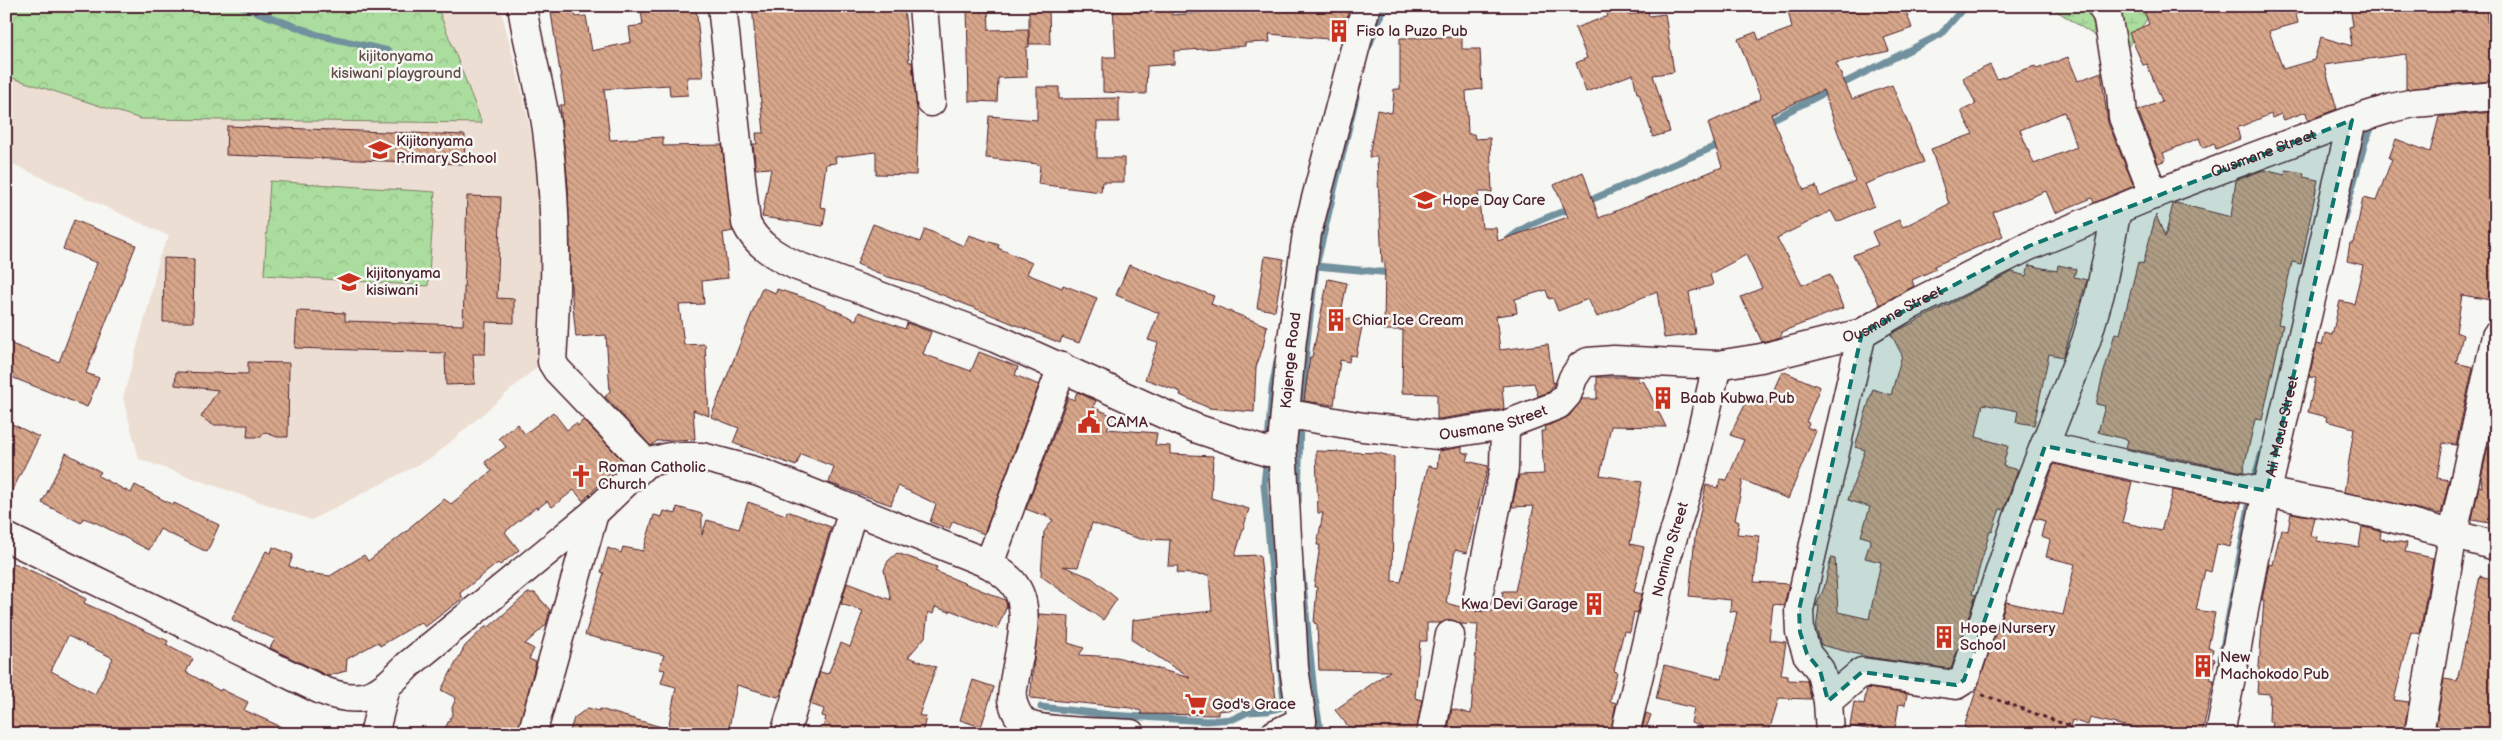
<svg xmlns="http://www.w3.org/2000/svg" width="2502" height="740" font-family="'Balsamiq Sans',sans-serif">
  <defs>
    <pattern id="wetland-marsh" width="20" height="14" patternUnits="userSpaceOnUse" patternTransform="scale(1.25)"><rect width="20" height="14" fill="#abdd9e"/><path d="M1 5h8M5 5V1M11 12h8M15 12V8" fill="none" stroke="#95bd88"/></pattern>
    <pattern id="park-crowns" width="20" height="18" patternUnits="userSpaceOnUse" patternTransform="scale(1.25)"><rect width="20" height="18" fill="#abdd9e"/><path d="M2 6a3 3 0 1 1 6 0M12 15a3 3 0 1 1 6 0" fill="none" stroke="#95bd88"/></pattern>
    <pattern id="building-back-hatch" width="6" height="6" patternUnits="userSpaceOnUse" patternTransform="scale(1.25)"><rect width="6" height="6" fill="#d8a78b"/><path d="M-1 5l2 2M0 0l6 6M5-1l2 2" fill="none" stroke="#b18772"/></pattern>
  </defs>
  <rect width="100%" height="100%" fill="#f6f6f2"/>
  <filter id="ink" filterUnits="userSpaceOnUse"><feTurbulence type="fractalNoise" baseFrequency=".02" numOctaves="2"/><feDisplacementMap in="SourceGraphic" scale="10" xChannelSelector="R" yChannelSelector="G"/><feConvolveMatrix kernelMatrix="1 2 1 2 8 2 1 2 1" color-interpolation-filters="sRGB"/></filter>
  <g filter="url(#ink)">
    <path fill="#edded3" d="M6,6H500L523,96L554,242L538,316L544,361L433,457L311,520L139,459L123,398L148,307L159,257L169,236L6,161Z"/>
    <path fill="url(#wetland-marsh)" stroke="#7a7e64" d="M2049,6H2156L2123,54Z"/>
    <path fill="url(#park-crowns)" stroke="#7a7e64" d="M6,6H437L482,123L141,119L6,76Z
      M270,181L435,192L428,286L264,275Z"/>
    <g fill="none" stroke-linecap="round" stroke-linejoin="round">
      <path stroke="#72919e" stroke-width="7" d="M241,6L318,35L389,51
        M1369,46L1384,6
        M1356,97L1316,266L1392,273
        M1767,122L1941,34L1965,6
        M1586,202L1723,143
        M2342,224L2365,142L2374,122
        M1506,242C1524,224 1550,217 1574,207
        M1301,410L1307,341L1316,266
        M1268,444L1272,389L1277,361
        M2253,484L2263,449
        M1298,502L1300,420
        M1302,573L1314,693L1321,734
        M2221,659L2251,495
        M1041,707L1111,715L1206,721L1233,719L1248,712L1267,711L1282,707L1284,702L1264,484L1267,457"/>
    </g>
    <path fill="url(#building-back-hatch)" stroke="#4a1f2b" fill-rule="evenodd" d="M550,6H573L576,17L586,16L592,51L631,42L629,27L643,25L641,11L649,10V6H696L703,77H687L688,95L670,96L669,85L604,89L610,140L663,137V146L722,145L733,231L723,233L728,278L702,281L704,304L679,305L684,345L705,344L709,416L693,410L695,439L657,441L651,446L605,397L610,391L606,335L576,337L571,287L568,186L560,105H565Z
      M752,6H904L909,62H912L918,120L916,175L876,174V152L835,157L836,163L826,164L820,207L826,208L823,226L762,217L771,168L756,169L753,144H757L756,133H764Z
      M967,6H988L989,30L1028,29L1029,47H1026L1027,77L998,78L997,102L969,101Z
      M1113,6H1171L1172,15L1220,11V6H1350L1341,40L1269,34L1270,42L1245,43V46L1174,51V64L1147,66L1146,94L1103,92V57H1116Z
      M1604,6H1627L1629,15L1648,11L1649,16L1665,14L1674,72L1653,75L1670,132L1653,137L1639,93H1637L1633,74L1586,92L1576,63L1587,58L1575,28L1608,16Z
      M1787,6H1827L1829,14L1849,6H1904L1912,28L1884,38L1889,51L1836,63L1852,99L1892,85L1924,162L1865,184L1874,206L1837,222L1831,211L1777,238L1802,285L1830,274L1843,308L1781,332V337L1762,342L1741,297L1762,288L1746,255L1710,274L1713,285L1689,292L1695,334L1664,338L1657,291L1597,317L1588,299L1558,311L1553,298L1549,299L1546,290L1515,299L1517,313L1496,316L1500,350L1548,344L1553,383L1555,382L1549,392L1538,396L1534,383L1502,386L1504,409L1439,419H1437V394L1402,393L1403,330H1384L1385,262L1382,263L1377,157H1369L1377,110L1392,113L1394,89H1400V38L1462,37V49H1480L1482,89L1466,91L1468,134H1474L1475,139L1490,138L1492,192H1478L1482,228H1496L1498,241L1568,217L1554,185L1583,172L1599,218L1722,167L1708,123L1761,99L1738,39L1756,32L1759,40L1792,28ZM1823,90L1855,181L1820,197L1816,186L1804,190L1771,114Z
      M2142,6H2294L2298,23L2269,31L2283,69L2314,60L2321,37L2352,46L2349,27L2353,26L2350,6H2486L2487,22H2495L2493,81L2406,89V54L2324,65L2337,109L2308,120L2306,112L2284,120L2281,114L2272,118L2271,114L2237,128L2240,139L2216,149L2214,143L2203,148L2199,138L2163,153L2166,160L2158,163L2138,111L2162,101L2147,64L2143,65L2129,33L2149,24Z
      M1029,9H1049L1050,44H1029Z
      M2068,57L2078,81L2101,72L2108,123L2134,186L2094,203L2092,198L2055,213L2046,191L1993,212L2003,236L1934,266L1936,269L1912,280L1914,286L1880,305L1853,255L1878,245L1872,232L1899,220L1903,227L1949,204L1931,149L1973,134L1961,111L1976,104L1963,78L1990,65L1997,79L2035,66L2037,69ZM2064,112L2077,147L2034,164L2020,130Z
      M1037,87H1059V99L1119,98V122H1097V158H1124V182H1102L1101,192L1038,184L1040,166L1038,164L986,158L989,116L1037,120Z
      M2493,112V118H2496V301L2462,295L2456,332L2463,335L2456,363L2473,367L2456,445L2443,443L2437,478L2449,480L2441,514L2344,492L2354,428L2326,421L2327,417L2308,412L2316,378L2309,377L2317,344L2322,345L2325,333L2332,335L2340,301L2354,304L2363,265L2347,261L2350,243H2354L2363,198L2376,201L2392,159L2389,158L2396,139L2430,152L2439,117Z
      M227,126L465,135L464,164L226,155Z
      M2264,170L2285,175L2286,170L2304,173L2303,177L2318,180L2301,264L2292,262L2278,324L2283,325L2262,420L2255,419L2243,472L2126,448L2128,440L2098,432L2105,406L2096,404L2102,379L2115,333L2120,334L2138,262L2143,264L2156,215L2165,237L2173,204L2176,203L2231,217L2236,180Z
      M467,196L501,197L497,298L514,299V323L486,322L485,354H473L475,384L446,385L445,353L295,348L297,311L345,313V321L463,325Z
      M74,220L136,245L86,373L99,378L87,407L6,375V342L59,362L97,263L63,249Z
      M873,224L920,242L925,229L964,246L969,235L999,245L998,248L1032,263L1027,274L1062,288L1063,285L1097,298L1079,343L1062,337L1060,343L918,285L888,277L857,264Z
      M1265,256L1284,259L1275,311L1257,308Z
      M164,258L194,259L193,322H163Z
      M1129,265L1214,296L1211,304L1267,326L1263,347L1256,367L1254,412L1209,408L1180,395L1181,392L1145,379L1158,343L1148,340L1159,313L1116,295Z
      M2029,265L2057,271L2058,265L2076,269L2074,277L2087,280L2063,357L2049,354L2034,425L2016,422L2018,411L1983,404L1976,437L2008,446L2003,466L2018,470L2004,510L2000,509L1992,532L1990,531L1972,594L1976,595L1951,669L1868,657L1821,645L1816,629L1819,606H1816L1824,588L1831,558L1835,559L1838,612L1869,619L1881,562L1865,558L1871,539L1861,536L1870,507L1848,500L1865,450L1855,447L1873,389L1891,395L1902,355L1891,334L2012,272L2026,276Z
      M1328,279L1347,283L1340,317L1363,322L1356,356L1350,355L1349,362L1340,360L1334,405L1304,401L1310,357H1312Z
      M762,288L776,293L777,289L814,301L856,320L859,312L905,329L907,323L931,332L923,354L971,371L979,352L1018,367L1015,375L1039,385L984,534L953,521L949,529L930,522L936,504L898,486L891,505L829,483L834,467L801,454L796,466L733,443L739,428L711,417Z
      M248,362L289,363L288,437H277L264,432L261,437H247L248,425H213L201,417L218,390L175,385L176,372L248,374Z
      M1782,371L1820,387L1806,422L1809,423L1807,427L1816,431L1788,499L1743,480L1735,520L1739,522L1737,534L1759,536L1754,582L1789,584L1784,605L1773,604L1769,640L1786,642L1781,675L1788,676V680L1807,681L1811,699L1779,698L1769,731L1762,729L1760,734H1699L1701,726L1691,723L1694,708L1656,699L1664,665L1722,679L1737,612L1730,611L1731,600L1689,596L1695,537L1706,485L1718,488L1720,479L1727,480L1744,440L1730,435L1750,395L1768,403Z
      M1597,377H1638V381L1644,382L1666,427L1611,426L1600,475L1642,482L1630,544L1644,547L1634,592L1642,594L1637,613L1634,612L1630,632L1624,631L1614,671L1617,672L1610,701L1616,703L1610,734H1447L1452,709L1471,714L1478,625L1461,624L1452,620L1440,623H1427V641H1420L1415,698L1422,700L1416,734H1379L1348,726L1335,710L1390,671L1319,670L1317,624L1314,623L1317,587H1314L1320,545H1317L1323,513H1318L1316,451L1378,453L1394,457L1392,581L1401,582L1428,466L1437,468L1439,451L1462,447V452L1469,454L1467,461L1488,466L1467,553L1455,550L1446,603L1475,611H1500L1503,591H1515L1534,506L1512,507L1519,475L1544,474L1541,431H1546L1545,427L1569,416L1582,399H1597Z
      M1077,392L1096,401L1093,407L1113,416L1107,429L1157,433L1155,445L1170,446V454L1213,456L1211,498L1249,509L1235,556L1260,555L1276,700L1265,701V706L1218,711V715L1141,714V711L1131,708L1030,698L1039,614L1069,616L1068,643L1084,648L1079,655L1117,657L1190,678L1132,640L1133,620L1212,611L1209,575L1177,573L1178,566H1168L1170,540L1140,539L1092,523L1078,567L1063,566L1092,578L1117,599L1103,620L1041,576L1044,532L1053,520L1045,516L1046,513L1044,516L1026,509L1068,397L1074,400Z
      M553,412L567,430L576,423L578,426L583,420L623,461L583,501L574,490L552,507L547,501L537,509L536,507L505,532L519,550L500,565L498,563L460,593L463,598L425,627L421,622L380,646L378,642L347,659L346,671L328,676L270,648L275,639L234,621L232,619L266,551L271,553L273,547L293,555L289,566L307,573L330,576L364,555L368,561L411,528L410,527L444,499L451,504L492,471L485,462L506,447L499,438L517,424L525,434Z
      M6,421L39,437L6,503Z
      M2496,445V524L2472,520L2479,486L2482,487L2481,478L2488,447Z
      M66,453L101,472L98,476L131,493L135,485L173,505L174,503L219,525L207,552L160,529L149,550L97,523L83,518L81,523L42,503Z
      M2054,464L2132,482L2122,522L2161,531L2173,490L2241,503L2230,547L2217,544L2211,572L2205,570L2196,610L2215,613L2208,648L2213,649L2211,658L2215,659L2210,679L2214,680L2202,734H2161L2090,718L2088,725L2072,720L2068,734H2036L2020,729L2019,734H1983L1964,727L2006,602L2063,615L2075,564L2046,557L2050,540L2041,537L2045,521L2034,518Z
      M748,502L786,515L787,511L831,527L781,694L778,697L737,685L728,734H569L574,718L588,708L599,711L600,709L668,729L676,687L661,683L665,670L659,669L664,655L585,635L604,573L601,572L608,548L621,553L623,547L643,551L654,515L662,517L664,511L676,514L677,507L702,514V535L707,520L739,529Z
      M2291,513L2314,517L2310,535L2317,537V541L2359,547L2362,527L2381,531L2380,539L2407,543L2405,552L2433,558L2420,634L2411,632L2394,700L2409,702L2404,730L2401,729V734H2271L2273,722H2269L2270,694L2257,693L2264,600H2262L2269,564L2273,565L2281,529L2288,531Z
      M897,553L937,567L935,571L1005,600L1007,606L997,629L950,610V612L935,607L933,614L928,612L925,637L908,657L936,667L919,715L926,717L922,734H821L826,717L822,716L824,709L810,704L820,672L828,674L841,643L850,647L863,611L841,604L847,583L891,600L884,570L888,561Z
      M14,563L79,593L78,595L86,599L84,603L168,641L166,645L193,659L186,672L220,691L221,689L248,702L244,710L297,734H6V580ZM68,636L113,658L95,694L51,671Z
      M2480,576L2496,580V680L2488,734L2436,725L2444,679L2457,681Z
      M528,593H535L550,610L546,625L525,644L534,649L529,659L536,662L517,734H442L453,713L452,708L456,698L441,690L465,646L487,625L489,627Z
      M973,680L994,687L981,727L960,720Z
      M1867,688L1907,694L1905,705L1899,704L1894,734L1850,726L1854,702L1864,704Z
      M1646,713L1651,715L1644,734H1641Z"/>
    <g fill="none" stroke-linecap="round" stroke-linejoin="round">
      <defs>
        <g id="minor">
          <path d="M522,6C528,48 541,88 547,130C557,206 557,285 552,362L557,370L646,463"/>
          <path d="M722,6L746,223C756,245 776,256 797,266L995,338L1195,428L1267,452L1282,445"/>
          <path d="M923,6L931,102"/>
          <path d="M2101,6L2107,15L2121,92L2123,117L2154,195"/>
          <path id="s1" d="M1285,417L1301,416L1363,427L1439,435L1505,425L1558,405L1567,395L1573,378L1581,366L1588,362L1614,360L1717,365L1761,358L1862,333L1903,309L2029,246L2165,190L2347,122L2392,108L2414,103L2496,96"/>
          <path d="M2045,446L2161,472L2373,513L2496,546"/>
          <path d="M6,537L321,690C364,707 379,695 408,665L594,513L646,463L669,457H702L759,472L989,564C997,569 1007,575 1013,583C1037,611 1013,666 1012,700C1015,710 1019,721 1029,725C1048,733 1108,732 1131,734"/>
          <path d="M989,564L1062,367"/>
          <path d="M1478,596L1504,469L1505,425"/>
          <path d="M1828,701L1862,672L1956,685L1964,680L2028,487L2086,341L2100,293L2117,210"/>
          <path id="s2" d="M1302,721L1294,668L1282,445L1292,339L1307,233L1366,6"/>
          <path d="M374,734L386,687"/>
          <path d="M532,734L594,513"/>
          <path d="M785,734L853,510"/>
          <path d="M1275,734L1302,721"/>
          <path d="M1431,734L1450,635"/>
          <path id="s3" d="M1625,734L1665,563L1690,481L1717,365"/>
          <path d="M1830,734L1828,701L1820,670L1807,654L1800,632L1799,610L1862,333"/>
          <path id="s4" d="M2220,734L2267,491L2352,120"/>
          <path d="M2419,734L2453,534L2496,336"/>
        </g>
      </defs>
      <use href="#minor" stroke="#4a1f2b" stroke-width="31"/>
      <path stroke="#4a1f2b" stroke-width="3" stroke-dasharray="4 4" stroke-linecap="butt" d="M1982,695C2013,704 2041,717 2071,726V734"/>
      <use href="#minor" stroke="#f6f6f2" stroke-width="28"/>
    </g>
  </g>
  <path fill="#0f766e" fill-opacity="0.2" stroke="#0f766e" stroke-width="4" stroke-dasharray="10 6" stroke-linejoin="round" d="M2352,120L2267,491L2045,446L1964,680L1956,685L1862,672L1828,701L1820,670L1807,654L1800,632L1799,610L1862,333L2029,246Z"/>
  <defs>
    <symbol id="building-bare" viewBox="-9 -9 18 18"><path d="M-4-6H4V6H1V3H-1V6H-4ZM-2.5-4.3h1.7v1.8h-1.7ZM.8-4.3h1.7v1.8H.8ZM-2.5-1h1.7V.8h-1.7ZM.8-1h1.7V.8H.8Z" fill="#c8321e" stroke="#f6f6f2" stroke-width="2.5" paint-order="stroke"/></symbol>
    <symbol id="school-bare" viewBox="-9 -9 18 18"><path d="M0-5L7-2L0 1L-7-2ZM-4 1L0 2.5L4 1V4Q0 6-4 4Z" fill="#c8321e" stroke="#f6f6f2" stroke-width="2.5" paint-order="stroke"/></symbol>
    <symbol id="civic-bare" viewBox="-9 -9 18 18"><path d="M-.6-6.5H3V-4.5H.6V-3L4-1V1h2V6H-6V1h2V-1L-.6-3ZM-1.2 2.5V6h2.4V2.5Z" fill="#c8321e" stroke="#f6f6f2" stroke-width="2.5" paint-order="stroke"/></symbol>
    <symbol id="church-bare" viewBox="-9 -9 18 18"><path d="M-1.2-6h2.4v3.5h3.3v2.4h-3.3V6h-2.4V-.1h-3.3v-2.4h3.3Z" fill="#c8321e" stroke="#f6f6f2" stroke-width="2.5" paint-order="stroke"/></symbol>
    <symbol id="supermarket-bare" viewBox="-9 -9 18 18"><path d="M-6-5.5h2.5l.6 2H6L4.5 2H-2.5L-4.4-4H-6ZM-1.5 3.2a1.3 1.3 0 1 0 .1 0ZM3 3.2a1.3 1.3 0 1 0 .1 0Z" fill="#c8321e" stroke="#f6f6f2" stroke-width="2.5" paint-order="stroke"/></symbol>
  </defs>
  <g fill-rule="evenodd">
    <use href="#building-bare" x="1323" y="15" width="32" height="32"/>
    <use href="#school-bare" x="364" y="134" width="32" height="32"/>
    <use href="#school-bare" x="1409" y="184" width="32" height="32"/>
    <use href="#school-bare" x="333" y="266" width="32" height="32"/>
    <use href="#building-bare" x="1320" y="304" width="32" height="32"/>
    <use href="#building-bare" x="1647" y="382" width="32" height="32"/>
    <use href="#civic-bare" x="1073" y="406" width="32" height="32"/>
    <use href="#church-bare" x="565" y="460" width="32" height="32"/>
    <use href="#building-bare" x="1578" y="588" width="32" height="32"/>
    <use href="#building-bare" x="1928" y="621" width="32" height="32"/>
    <use href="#building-bare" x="2187" y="650" width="32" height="32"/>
    <use href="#supermarket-bare" x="1180" y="688" width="32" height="32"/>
  </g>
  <g text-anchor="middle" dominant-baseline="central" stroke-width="5" stroke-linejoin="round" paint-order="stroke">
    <g font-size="15" fill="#4a1f2b" stroke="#f6f6f2" text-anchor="start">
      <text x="1356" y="31">Fiso la Puzo Pub</text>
      <text x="396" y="141">Kijitonyama<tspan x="396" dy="17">Primary School</tspan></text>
      <text x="1442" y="200">Hope Day Care</text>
      <text x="366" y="273">kijitonyama<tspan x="366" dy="17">kisiwani</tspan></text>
      <text x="1352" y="320">Chiar Ice Cream</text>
      <text x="1680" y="398">Baab Kubwa Pub</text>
      <text x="1106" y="422">CAMA</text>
      <text x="598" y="467">Roman Catholic<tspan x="598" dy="17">Church</tspan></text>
      <text x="1578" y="604" text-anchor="end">Kwa Devi Garage</text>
      <text x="1960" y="628">Hope Nursery<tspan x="1960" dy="17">School</tspan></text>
      <text x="2220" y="657">New<tspan x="2220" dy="17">Machokodo Pub</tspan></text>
      <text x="1212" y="704">God's Grace</text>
    </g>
    <g font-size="15" fill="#624e48" stroke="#f6f6f2">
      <text x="396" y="56">kijitonyama<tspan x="396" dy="17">kisiwani playground</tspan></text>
    </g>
    <g font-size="15" fill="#4a1f2b" stroke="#f6f6f2">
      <text stroke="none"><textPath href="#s1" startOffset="1051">Ousmane Street</textPath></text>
      <text stroke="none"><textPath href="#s1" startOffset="646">Ousmane Street</textPath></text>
      <text stroke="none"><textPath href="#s2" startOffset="362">Kajenge Road</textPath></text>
      <text stroke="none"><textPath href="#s1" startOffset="211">Ousmane Street</textPath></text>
      <text stroke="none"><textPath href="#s4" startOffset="314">Ali Maua Street</textPath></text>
      <text stroke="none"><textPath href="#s3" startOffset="190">Nomino Street</textPath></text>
    </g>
  </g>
  <rect width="2502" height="740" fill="none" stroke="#f6f6f2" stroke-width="25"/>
  <rect x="12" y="12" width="2477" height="715" fill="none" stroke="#4a1f2b" stroke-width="2" filter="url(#ink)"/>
</svg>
